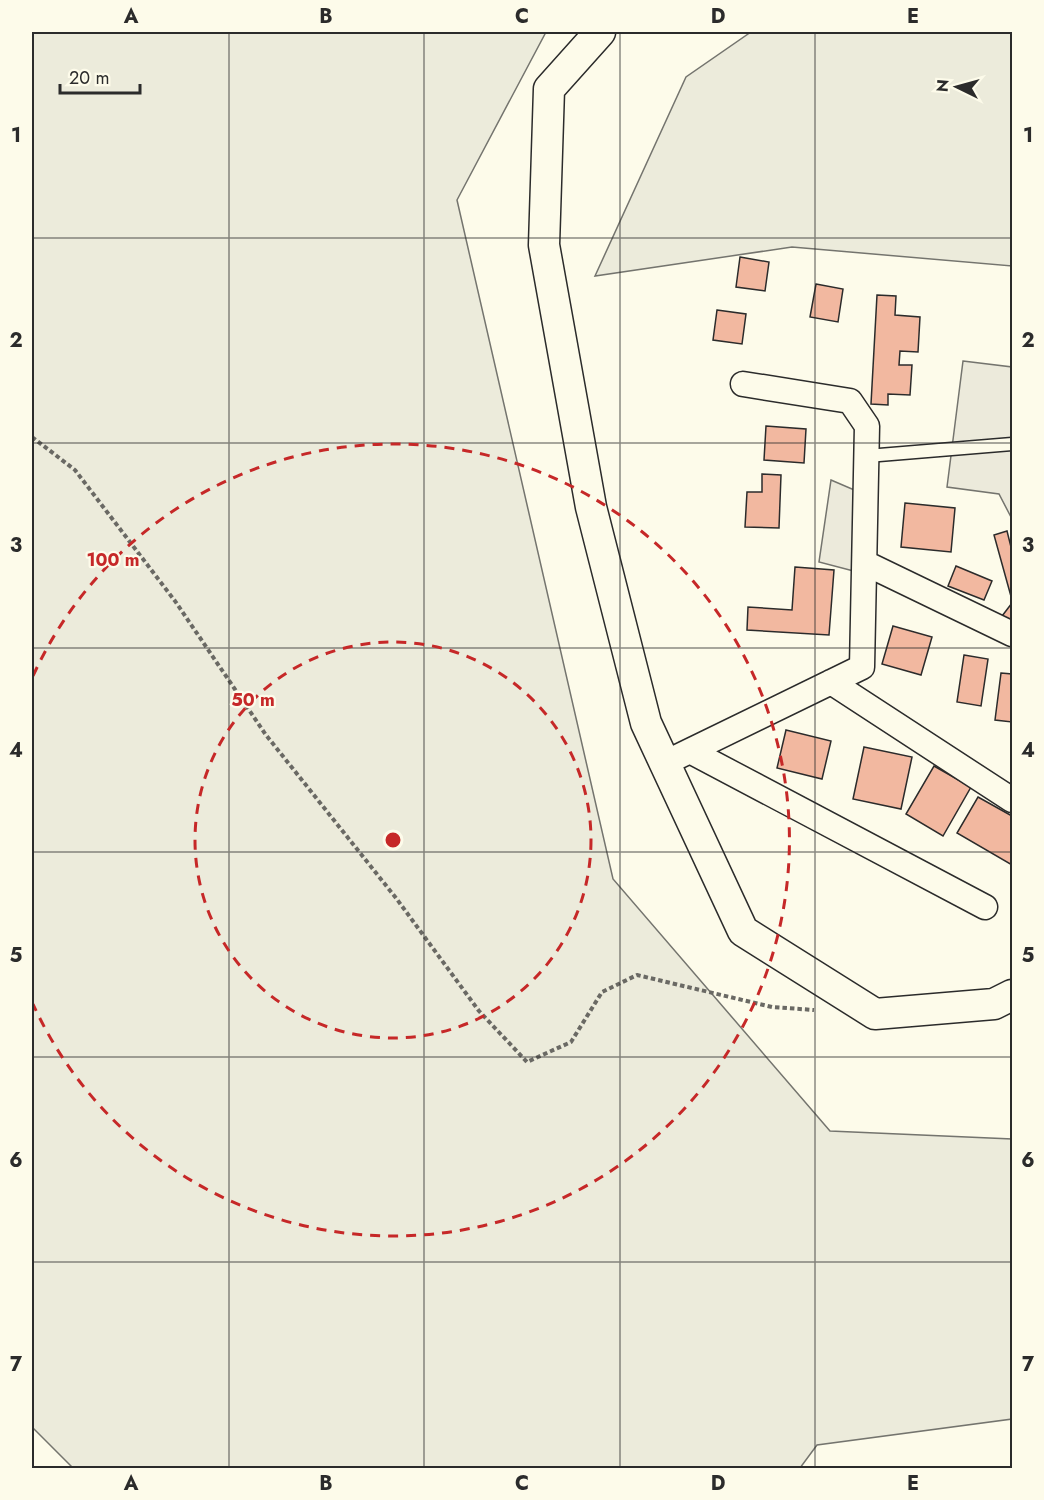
<svg xmlns="http://www.w3.org/2000/svg" width="1044" height="1500" font-family="Jost,sans-serif">
  <rect width="100%" height="100%" fill="#fdfbea"/>
  <path fill="#ecebdb" stroke="#74746e" stroke-width="1.5" d="M32,32H546L457,200L613,879L830,1131L1012,1139V1419L817,1445L800,1468H73L32,1427Z
    M751,32H1012V266L792,247L595,276L686,77Z"/>
  <path fill="#eceadb" stroke="#74746e" stroke-width="1.5" d="M963,361L1012,367V519L999,494L947,487Z
    M831,480L866,495L865,574L819,562Z"/>
  <path fill="#f2b8a0" stroke="#2b2b2b" stroke-width="1.5" d="M740,257L769,262L765,291L736,287Z
    M816,284L843,289L838,322L810,317Z
    M877,295L896,296L895,315L920,317L918,352L900,351L899,365H912L910,395L888,394V405L871,404Z
    M717,310L746,314L742,344L713,340Z
    M766,426L806,429L804,463L764,460Z
    M762,474L781,475L779,528L745,527L747,492H762Z
    M905,503L955,508L951,552L901,547Z
    M1007,531L1012,551V600L994,535Z
    M956,566L992,581L984,600L948,586Z
    M795,567L834,570L829,635L747,630L748,607L792,610Z
    M1012,603V625L999,620Z
    M893,626L932,637L921,675L882,664Z
    M964,655L988,659L981,706L957,702Z
    M1001,673L1012,674V722L995,720Z
    M786,730L831,741L822,779L777,768Z
    M864,747L912,757L901,809L853,799Z
    M934,766L971,787L943,836L906,814Z
    M978,797L1012,816V865L957,833Z"/>
  <g fill="none" stroke-linecap="round" stroke-linejoin="round">
    <defs>
      <path id="service" d="M867,456L1012,444"/>
      <path id="minor" d="M865,563L1012,634
        M831,682L1012,800
        M690,751L985,907
        M665,763L862,667L867,426L850,401L743,384"/>
      <path id="tertiary" d="M600,32L549,89L544,245L591,507L646,723L743,931L875,1014L994,1004L1012,995"/>
    </defs>
    <use href="#service" stroke="#2b2b2b" stroke-width="15"/>
    <use href="#minor" stroke="#2b2b2b" stroke-width="27"/>
    <use href="#tertiary" stroke="#2b2b2b" stroke-width="33"/>
    <path stroke="#6a6964" stroke-width="4" stroke-dasharray="4.5 3" stroke-linecap="butt" d="M32,437L75,470L175,601L266,735L396,898L479,1011L527,1062L571,1042L602,992L637,975L772,1007L814,1010"/>
    <use href="#service" stroke="#fdfbea" stroke-width="12"/>
    <use href="#minor" stroke="#fdfbea" stroke-width="24"/>
    <use href="#tertiary" stroke="#fdfbea" stroke-width="30"/>
  </g>
  <path fill="none" stroke="#2b2b2b" stroke-width="1.5" stroke-opacity="0.55" d="M229,32V1468M424,32V1468M620,32V1468M815,32V1468M32,238H1012M32,443H1012M32,648H1012M32,852H1012M32,1057H1012M32,1262H1012"/>
  <g fill="none" stroke="#c62828" stroke-width="3" stroke-dasharray="10 8">
    <circle cx="393" cy="840" r="198"/>
    <path d="M33 676A396 396 0 1 1 33 1004"/>
  </g>
  <circle cx="393" cy="840" r="9" fill="#c62828" stroke="#fdfbea" stroke-width="3"/>
  <g font-size="18" text-anchor="middle" font-weight="bold" fill="#c62828" stroke="#fdfbea" stroke-width="4.5" stroke-linejoin="round" paint-order="stroke">
    <text x="113" y="566">100 m</text>
    <text x="253" y="706">50 m</text>
  </g>
  <rect width="1044" height="1500" fill="none" stroke="#fdfbea" stroke-width="66"/>
  <g transform="translate(957 87) rotate(275)" stroke="#fdfbea" stroke-width="4.5" paint-order="stroke">
  <path d="M0-4.5L10 22L0 15L-10 22Z" fill="#2b2b2b"/>
  <text y="-9" font-size="16" font-weight="bold" text-anchor="middle" fill="#2b2b2b">N</text>
  </g>
  <path d="M60 84v9h80v-9" fill="none" stroke="#2b2b2b" stroke-width="3"/>
  <text x="69" y="84" font-size="18" fill="#2b2b2b" stroke="#fdfbea" stroke-width="4.5" paint-order="stroke">20 m</text>
  <rect x="33" y="33" width="978" height="1434" fill="none" stroke="#2b2b2b" stroke-width="2"/>
  <g font-size="20" text-anchor="middle" font-weight="bold" fill="#2b2b2b">
    <text x="131" y="23">A</text>
    <text x="326" y="23">B</text>
    <text x="522" y="23">C</text>
    <text x="718" y="23">D</text>
    <text x="913" y="23">E</text>
    <text x="16" y="142">1</text>
    <text x="1028" y="142">1</text>
    <text x="16" y="347">2</text>
    <text x="1028" y="347">2</text>
    <text x="16" y="552">3</text>
    <text x="1028" y="552">3</text>
    <text x="16" y="757">4</text>
    <text x="1028" y="757">4</text>
    <text x="16" y="962">5</text>
    <text x="1028" y="962">5</text>
    <text x="16" y="1167">6</text>
    <text x="1028" y="1167">6</text>
    <text x="16" y="1371">7</text>
    <text x="1028" y="1371">7</text>
    <text x="131" y="1490">A</text>
    <text x="326" y="1490">B</text>
    <text x="522" y="1490">C</text>
    <text x="718" y="1490">D</text>
    <text x="913" y="1490">E</text>
  </g>
</svg>
